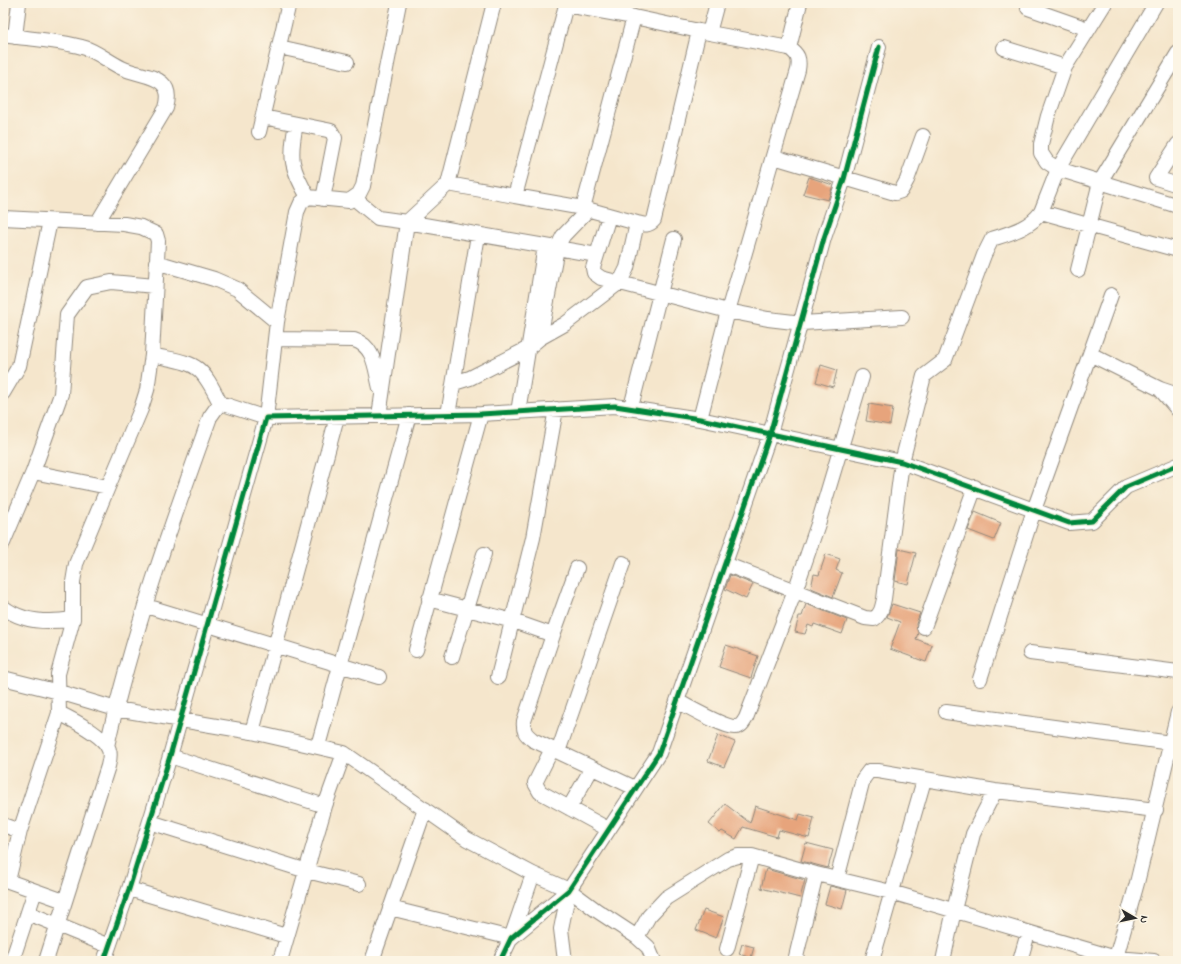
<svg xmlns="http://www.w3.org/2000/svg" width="1181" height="964" font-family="'Indie Flower',sans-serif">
  <rect width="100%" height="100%" fill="#fcf5e5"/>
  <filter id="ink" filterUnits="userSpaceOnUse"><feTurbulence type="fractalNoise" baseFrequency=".025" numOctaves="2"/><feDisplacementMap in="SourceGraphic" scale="8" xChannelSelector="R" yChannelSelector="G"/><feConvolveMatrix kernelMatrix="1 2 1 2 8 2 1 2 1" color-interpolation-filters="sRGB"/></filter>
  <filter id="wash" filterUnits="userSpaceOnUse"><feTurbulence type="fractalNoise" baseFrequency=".012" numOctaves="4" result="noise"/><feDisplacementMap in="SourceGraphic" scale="16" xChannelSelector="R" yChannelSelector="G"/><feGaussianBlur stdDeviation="0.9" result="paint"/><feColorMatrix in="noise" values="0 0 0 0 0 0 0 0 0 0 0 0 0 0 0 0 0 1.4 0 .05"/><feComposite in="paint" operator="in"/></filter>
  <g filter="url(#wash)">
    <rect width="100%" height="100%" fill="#f5e6cc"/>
    <g id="blocks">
      <path fill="#e7a47b" d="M809,177L833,185L828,200L803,194Z
        M821,365L837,370L833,387L816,382Z
        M869,404L893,408L890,425L866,421Z
        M975,512L1001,523L994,540L968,530Z
        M899,549L916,553L908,584L895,581Z
        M826,554L840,559L836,570L842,573L833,597L811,588L814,574L819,575Z
        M730,575L753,584L746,599L725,589Z
        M806,604L847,620L842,634L814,624L813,627L808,625L805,634L795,632L799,616H802Z
        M892,604L920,613L916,624L918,633L916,639L932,645L926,662L890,649L900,622L887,617Z
        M726,645L758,656L751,678L719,667Z
        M718,735L735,742L724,767L708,761Z
        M725,804L750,823L755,806L798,820L800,814L814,818L809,838L779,830L777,837L743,827L736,839L722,831L720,833L709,824Z
        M806,843L833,850L828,868L801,861Z
        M766,869L805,880L800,898L761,888Z
        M830,886L847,890L842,909L825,904Z
        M704,910L724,917L716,938L696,930Z
        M742,944L754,947L751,958L739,954Z"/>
    </g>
  </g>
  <g filter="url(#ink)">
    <use href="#blocks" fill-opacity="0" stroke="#90887c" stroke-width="1"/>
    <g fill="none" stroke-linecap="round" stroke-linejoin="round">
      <defs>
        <path id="minor" d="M494,3L448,184L515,196
          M1105,3L1065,67L1048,116L1041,144V153L1047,162L1058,169L1041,212L1178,250
          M1156,3L1058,169L1178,206
          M1028,8L1088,29
          M709,33L717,3
          M3,35C29,39 56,40 82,47C95,50 109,62 122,68C143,78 176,74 166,108L97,223
          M15,37L19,3
          M279,47L347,62
          M1004,48L1065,67
          M263,117L327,130L331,131L335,138L323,199
          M296,124C289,158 291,168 308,197
          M259,132L289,3
          M1178,144L1156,178L1178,185
          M774,157L895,193L901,191L907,180L923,136
          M355,199L378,218L407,222L597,255
          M583,208L515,196L566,5L634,17
          M609,216L593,268L594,273L601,278L728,311L768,319L802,323L902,317
          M3,218L124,224L141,227L156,234L158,241L152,355C196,365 199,360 220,403
          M637,223C645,225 649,226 654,220L699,31L789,48
          M156,262L214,279L237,289L277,322
          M1078,270L1100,182L1178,53
          M540,338L557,248L563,236L588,210
          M275,339L354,340C375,346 375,369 380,388
          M1090,354L1160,389L1178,395
          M454,383L470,378L527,349L540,338L565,324L620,282L627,268L637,223L583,208L634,17L699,31
          M1160,389L1178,410
          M3,393L19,366L50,221
          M631,407L674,239
          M518,412L545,246
          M448,415L478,235
          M379,416L407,222L448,184
          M700,419L728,311L798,70C800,59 798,54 789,48L800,3
          M33,472L61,394L67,315L87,287L111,282L155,286
          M3,543L33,472L108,487L141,409L147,390L152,355
          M725,564L865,618L874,619C881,614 882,608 884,599L902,462L924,376L945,360L984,255L992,239C1010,233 1030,228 1041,212
          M429,599L513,621L553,635L577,568
          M146,606L379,677
          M3,607C23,623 49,623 73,619L58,674L59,713C71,719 105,736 109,750C111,755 109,761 108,766L46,961
          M73,619V582L76,564L108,487
          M924,627L975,487
          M553,635L524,721C523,731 525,734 533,740L635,788
          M416,650L481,414
          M1030,653L1178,672
          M452,657L484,554
          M498,677L533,538L556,409
          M3,678L59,692L116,709L252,732L344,753L467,839L533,874L569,890L596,910L637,937L648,947L654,961
          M980,679L1034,510L1111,295
          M677,701C689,707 723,727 735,727C741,727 743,723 746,718L795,591L818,524L862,377
          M946,712L1171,743
          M252,732L337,417
          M107,746C132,634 171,525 210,417L220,403L266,418L277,322L297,212L301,203L308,197L349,201L359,194L363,186L399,3
          M318,746L409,415
          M552,749L535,783L540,792L608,829
          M558,752L623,563
          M170,756L325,806
          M569,808L592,768
          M150,822L307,871L359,884
          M3,825L20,831L8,881L64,901
          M20,831L59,713
          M837,879L863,779L869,771H878L995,791L1156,810
          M129,889L286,936
          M390,908L511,938L533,874
          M28,913L109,946
          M637,937L649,916L666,898L728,859L738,856H752L816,874L891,892L1116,958L1154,961
          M727,949L752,856
          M12,961L35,891
          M104,961L129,889L170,756L266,418L481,414L615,406L700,419L902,462L1069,523L1092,521L1126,487L1178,465
          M280,961L325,806L344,753
          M372,961L425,809
          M500,961L511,938L569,890L659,753L770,434L824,238L844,179L879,47
          M565,961L561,929L569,890
          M795,961L816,874
          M872,961L924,780
          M943,961L954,910L973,834L995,791
          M1020,961L1028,933
          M1115,961L1137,883L1178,712"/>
      </defs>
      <use href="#minor" stroke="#90887c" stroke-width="16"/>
      <use href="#minor" stroke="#fff" stroke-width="14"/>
      <defs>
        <path id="cycleway" d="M104,961L129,889L170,756L266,418L481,414L615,406L700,419L902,462L1069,523L1092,521L1126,487L1178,465
          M500,961L511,938L569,890L659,753L770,434L824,238L844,179L879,47"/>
      </defs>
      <use href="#cycleway" stroke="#fcf5e5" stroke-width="8"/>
      <use href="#cycleway" stroke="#00873e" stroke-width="5"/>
    </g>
  </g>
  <rect width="1181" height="964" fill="none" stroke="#fcf5e5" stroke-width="16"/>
  <g transform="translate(1135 918) rotate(99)" stroke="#fcf5e5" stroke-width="3" paint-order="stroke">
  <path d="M0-3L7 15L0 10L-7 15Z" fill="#2b2b2b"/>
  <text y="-6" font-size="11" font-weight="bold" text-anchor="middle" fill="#2b2b2b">N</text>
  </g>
</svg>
